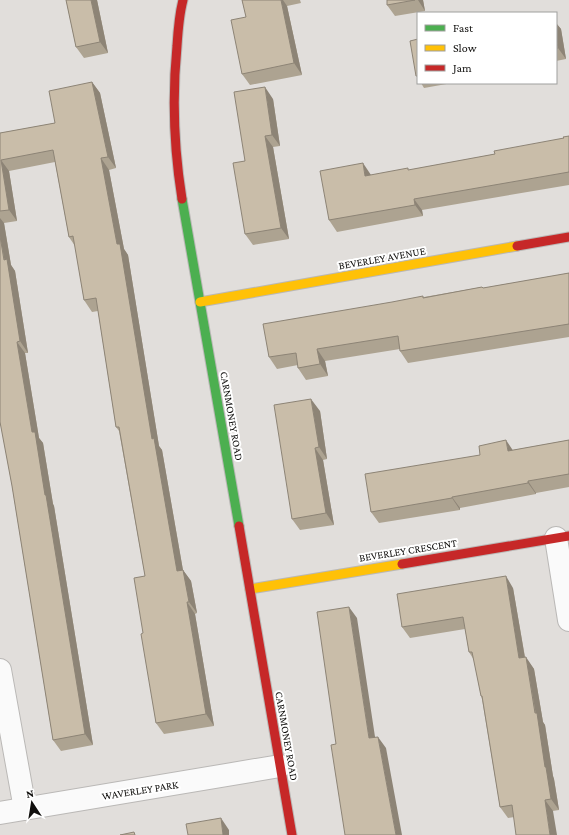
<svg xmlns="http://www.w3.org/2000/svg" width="569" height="835" font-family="'Crimson Pro',serif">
  <rect width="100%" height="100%" fill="#e1dedb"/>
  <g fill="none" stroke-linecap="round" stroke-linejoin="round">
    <defs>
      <path id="street" d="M556,538L569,620
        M0,670L25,809
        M0,813L280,766"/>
      <path id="fast" d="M182,199L239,526"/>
      <path id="slow" d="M200,302L517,246
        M250,589L402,564"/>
      <path id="jam" d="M182,199C174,149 172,97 177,46C178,30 179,15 183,0
        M517,246L569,237
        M239,526L292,835
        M402,564L569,536"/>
    </defs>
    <use href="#street" stroke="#bab8b6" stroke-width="24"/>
    <use href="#fast" stroke="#bab8b6" stroke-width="11"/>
    <use href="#slow" stroke="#bab8b6" stroke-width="11"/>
    <use href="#jam" stroke="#bab8b6" stroke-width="11"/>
    <use href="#street" stroke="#fafafa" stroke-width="22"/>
    <use href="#fast" stroke="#4caf50" stroke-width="9"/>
    <use href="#slow" stroke="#ffc107" stroke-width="9"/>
    <use href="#jam" stroke="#c62828" stroke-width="9"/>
  </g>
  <path fill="#ada391" d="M66,0H97L108,53L84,58L76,47Z
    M242,0H300L301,3L287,6L302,75L250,85L242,74L246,17Z
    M387,0H423L425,11L395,16L387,5Z
    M556,23L561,29L566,59L556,61Z
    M92,82L100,93L116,168L109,170L124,249L128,255L159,446L162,450L183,570L191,581L197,613L195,614L214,726L164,734L156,723L143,633L145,576L119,431L116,427L98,311L92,312L84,300L75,246L69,237L55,162L9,171L17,221L4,223L11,265L15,271L28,353H25L39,438L43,443L53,504L54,506L93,745L61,751L53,740L12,486L1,426L0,425V133L55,123Z
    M421,83H452L424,88Z
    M273,99L280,146L273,147L289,239L253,245L245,234V161Z
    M569,136V185L422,210L423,216L337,232L329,220L409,170L495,154L564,138Z
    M569,273V337L408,363L400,351V349L325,361L328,376L306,380L298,368V365L277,369L269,357L424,297L482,287L483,288Z
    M320,411L327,459L323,460L334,525L300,530L292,519Z
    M569,440V487L536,493V494L460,508V510L379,523L371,512L513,450Z
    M513,588L525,657L534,669L543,722L545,725L553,776L554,779L559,810L508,818L500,807L482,699L481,696L474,660L469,652L465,629L410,638L402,627Z"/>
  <path fill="#8d8476" d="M91,0H97L108,53L100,42Z
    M281,0H283L287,6L302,75L294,63Z
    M418,0H423L425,11Z
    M556,23L561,29L566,59L558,48L556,36Z
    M92,82L100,93L116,168L108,157Z
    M265,87L273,99L280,146L272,135Z
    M265,136L273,147L289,239L281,228Z
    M101,158L109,170L124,249L128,255L159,446L162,450L185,582L177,571L152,439L117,244Z
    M1,160L9,171L17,221L9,210Z
    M363,163L371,175L373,188L365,176Z
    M414,199L422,210L423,216L415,205Z
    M0,218L4,223L11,265L15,271L28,353L20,341L0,236Z
    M17,342L25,353L39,438L43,443L53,504L54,506L93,745L85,734L45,495L32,432Z
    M317,349L325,361L328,376L320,364Z
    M311,399L320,411L327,459L319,447Z
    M506,440L514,452L508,451Z
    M315,448L323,460L334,525L326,513Z
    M528,481L536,493V494L528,483Z
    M452,497L460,508V510L452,498Z
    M183,570L191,581L197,613L189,602Z
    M506,576L513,588L527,670L519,658Z
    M187,602L195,614L214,726L206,714Z
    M349,607L357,618L377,750L369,738Z
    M526,657L534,669L543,722L545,725L553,776L554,779L559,810L551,799L545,767Z
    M378,737L386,748L402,835H396Z
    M545,800L553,811L557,835H550Z
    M221,818L229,830V835H223Z"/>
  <path fill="#c9bda9" stroke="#8d8476" d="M66,0H91L100,42L76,47Z
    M242,0H281L294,63L242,74L231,20L246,17Z
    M387,0H415L387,5Z
    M556,36L558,48H556Z
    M418,39V76H416L410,41Z
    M92,82L108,157L101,158L117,244H120L152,439L154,438L177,571L183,570L189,602H187L206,714L156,723L141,634L143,633L134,578L145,576L119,427H116L96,298L84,300L73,236L69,237L53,150L1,160L9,210L0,211V133L55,123L49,91Z
    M265,87L272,135L265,136L281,228L245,234L233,163L245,161L234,92Z
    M569,136V172L414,199L415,205L329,220L320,171L363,163L365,176L408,168V170L495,154L494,151L564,138L563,137Z
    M0,236L4,260L7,259L20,341L17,342L32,432H35L45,495H46L85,734L53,740L12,486L0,422Z
    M569,273V324L400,351L398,336L317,349L320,364L298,368L296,353L269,357L263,324L392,302L423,296V298L482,287L483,288Z
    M311,399L319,447L315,448L326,513L292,519L274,405Z
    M506,440L508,451L569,440V474L528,481V483L452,497V498L371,512L365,474L480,455L479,446Z
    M506,576L519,658L526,657L535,713H537L545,767H546L551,799L545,800L550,835H516L512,805L500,807L482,696H481L472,652H469L463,617L402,627L397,594Z
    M349,607L369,738L378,737L396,835H345L331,745L336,744L317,612Z
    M221,818L223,835H188L186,824Z
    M134,832L135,835H120Z"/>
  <g text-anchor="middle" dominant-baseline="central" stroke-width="4" stroke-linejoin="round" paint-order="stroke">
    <g font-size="11" fill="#100f0d" stroke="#fff">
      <text transform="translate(382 258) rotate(-10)">BEVERLEY AVENUE</text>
      <text transform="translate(232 416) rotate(80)">CARNMONEY ROAD</text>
      <text transform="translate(408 550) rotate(-9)">BEVERLEY CRESCENT</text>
      <text transform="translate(287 736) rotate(80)">CARNMONEY ROAD</text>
      <text transform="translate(140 790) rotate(-9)">WAVERLEY PARK</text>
    </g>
  </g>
  <rect x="417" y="12" width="140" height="72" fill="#ffffff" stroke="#9f9f9e"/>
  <rect x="425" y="25" width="20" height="6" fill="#4caf50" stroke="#9f9f9e"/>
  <text x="453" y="32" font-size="12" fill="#100f0d">Fast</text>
  <rect x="425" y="45" width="20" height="6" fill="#ffc107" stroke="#9f9f9e"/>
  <text x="453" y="52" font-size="12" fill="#100f0d">Slow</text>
  <rect x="425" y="65" width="20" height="6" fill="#c62828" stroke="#9f9f9e"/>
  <text x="453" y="72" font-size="12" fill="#100f0d">Jam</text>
  <g transform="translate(32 803) rotate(348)" stroke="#ffffff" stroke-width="3" paint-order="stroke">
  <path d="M0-3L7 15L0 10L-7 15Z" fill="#100f0d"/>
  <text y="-6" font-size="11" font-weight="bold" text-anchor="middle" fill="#100f0d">N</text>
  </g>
</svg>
